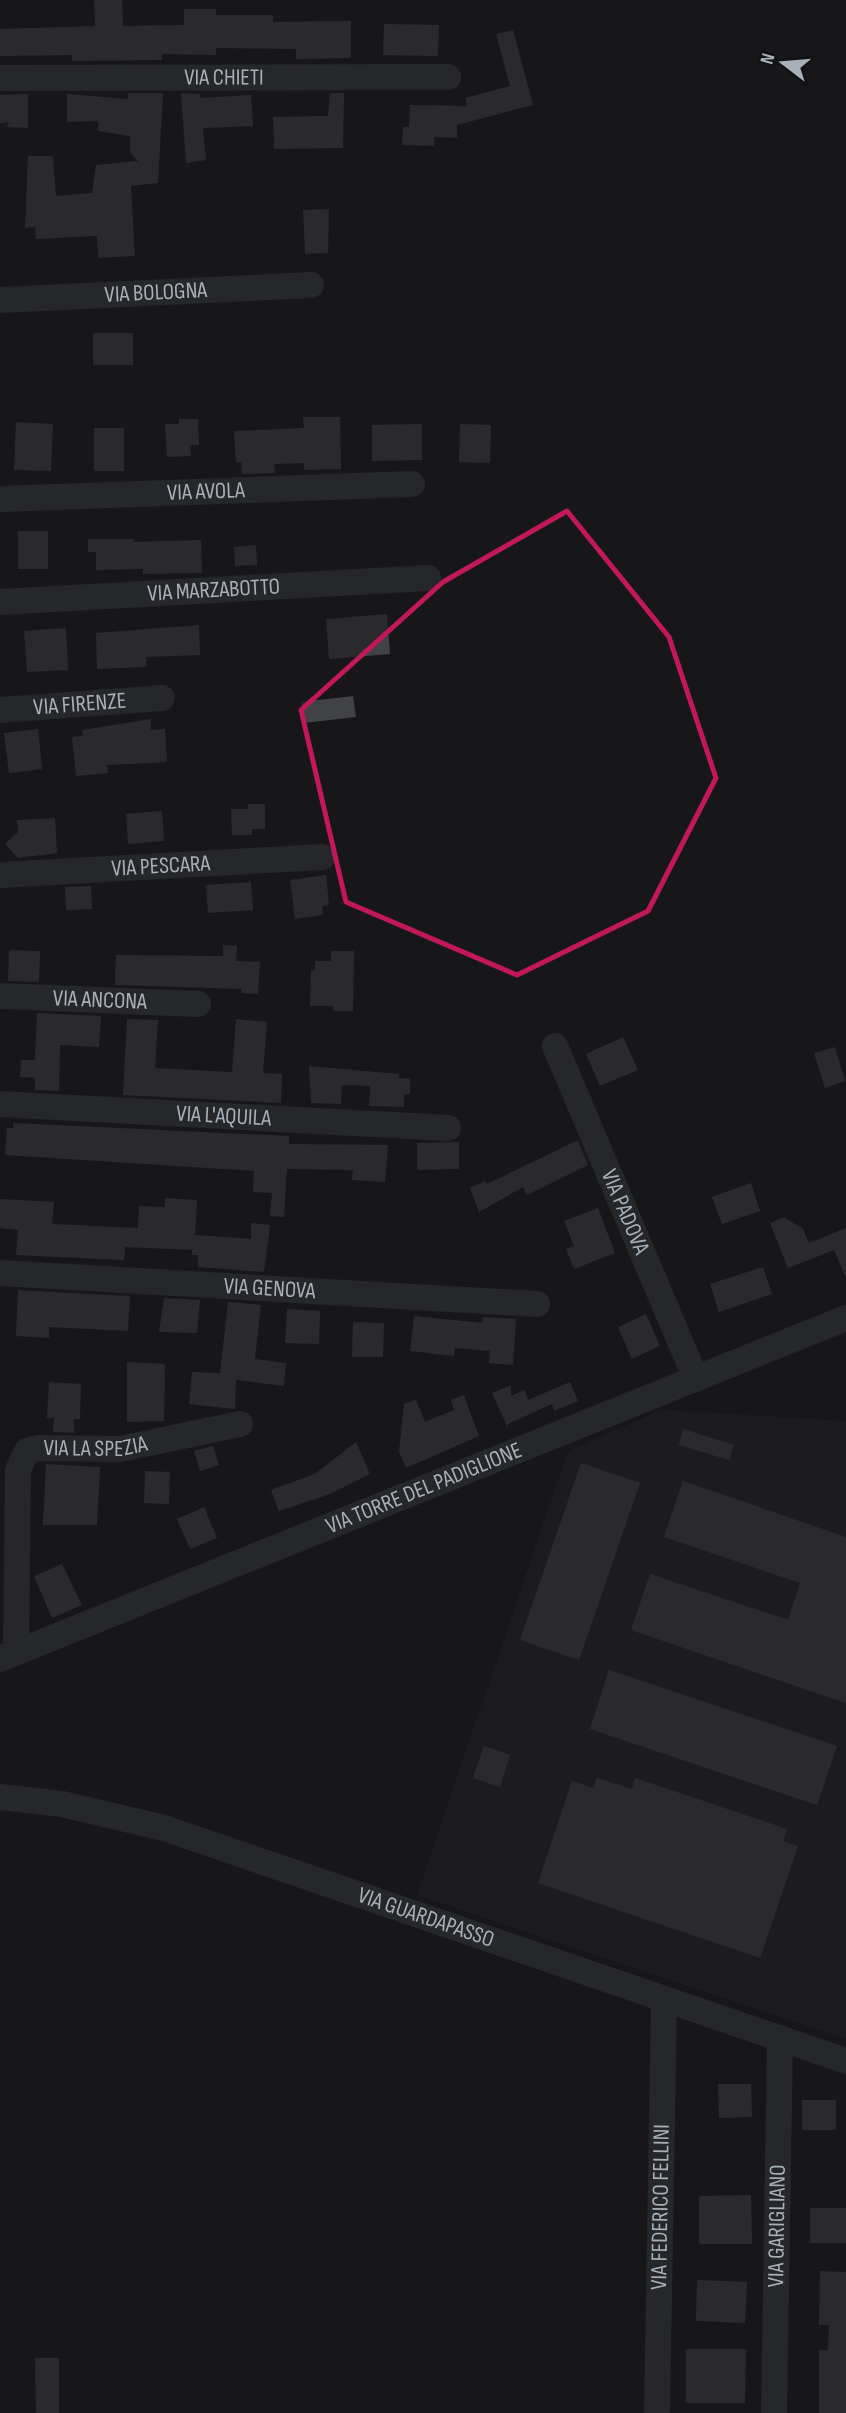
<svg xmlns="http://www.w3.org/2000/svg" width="846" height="2413" font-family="'Sofia Sans Condensed',sans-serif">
  <rect width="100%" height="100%" fill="#171719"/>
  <path fill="#232326" d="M662,1410L846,1421V2039L417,1895L568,1451Z"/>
  <path fill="#414246" d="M94,0H122L123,26L184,25V9H216V15H273V22L351,21V58L296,59V49L216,48V55L162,54V60L72,61V55L0,56V29L95,26Z
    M384,24L439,25L438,56L383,55Z
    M513,30L533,105L457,125V138L434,137V146L402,145L403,127H409L410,105L467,106L465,98L510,86L496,34Z
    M128,93H163L158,183L131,186L135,256L98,258L97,236L36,239L35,227L25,228L28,156H53L56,196L92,193L96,165L138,161L130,152V136L98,131V121L67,122V94L128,99Z
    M181,93L200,94V98L251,95L253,126L203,128L206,160L186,163Z
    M330,93H344L343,148L274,149L273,117L328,116Z
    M28,94V128L7,127L9,122L0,123V95Z
    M329,209L328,253L305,254L303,210Z
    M93,333H133V365H93Z
    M303,417H340L341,469L304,470V463L274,464L275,473L242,474L241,462H236L234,431L304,428Z
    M179,419H198L199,445H190L191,456L167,457L165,424H179Z
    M16,422L53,424L51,471L14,470Z
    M422,424V460L372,461V425Z
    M460,424L491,425L490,463L459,462Z
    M94,428H124V471H94Z
    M18,531H48V569H18Z
    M88,539H134V542L201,540L202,573L143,574V569L96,570V552H88Z
    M256,545L257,565L235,566L234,547Z
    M387,614L390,654L329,659L326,619Z
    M199,625L200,655L146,657V667L97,669L96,633Z
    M66,628L68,670L27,672L24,631Z
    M353,696L356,717L303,723L301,702Z
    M151,719V730L165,729L167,762L107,765L108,773L76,776L72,737L83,736L82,730Z
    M38,729L42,769L9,773L4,733Z
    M248,804H265V829H252V835H232L231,809H248Z
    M162,811L164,841L128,844L126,814Z
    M55,818L57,853L18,858L5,844L18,832L17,820Z
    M326,875L329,905L322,906L323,915L295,919L290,880Z
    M251,882L253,910L208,913L206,885Z
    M91,886L92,909L66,910L65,887Z
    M223,945L237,946L236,961L260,962L258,994L241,993L242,989L115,985L116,955L223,956Z
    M9,950L40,951L39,982L8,981Z
    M331,951H354L353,1011H333V1006H310L311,970L315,971V961H331Z
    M37,1013L101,1016L99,1047L60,1045L59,1091L35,1090V1078L20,1077L21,1060H35Z
    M127,1019L158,1020L155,1068L232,1072L236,1019L267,1022L263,1073L282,1074L281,1103L123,1095Z
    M623,1037L638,1070L600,1086L586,1054Z
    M835,1047L845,1081L825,1088L814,1053Z
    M309,1066L399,1074V1078L410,1079V1094H404V1107L369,1106L370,1086L342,1085L341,1104L311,1103Z
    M13,1123L289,1136V1144L388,1145L385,1182L352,1180L353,1170L287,1169L284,1217L270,1216L272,1193L253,1192L254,1171L5,1155L7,1128H13Z
    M578,1140L588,1165L527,1195L523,1187L479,1212L470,1188L485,1181L487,1184Z
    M459,1142V1169L417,1170V1143Z
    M751,1183L760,1211L722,1224L712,1197Z
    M165,1198L197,1200L195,1235L251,1239V1223L270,1225L264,1272L198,1267V1255H192V1250L125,1247L124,1260L16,1255L18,1230L0,1228V1199L54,1202L52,1224L138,1228L139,1206L165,1207Z
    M598,1208L615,1253L574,1269L566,1249L574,1246L564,1221Z
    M784,1217L803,1229L809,1243L846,1228V1278L834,1250L788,1268L770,1223Z
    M763,1267L772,1294L719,1312L710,1284Z
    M18,1290L130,1296L128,1331L49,1327V1338L16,1336Z
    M164,1298L200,1300L197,1333L159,1332Z
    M228,1302L261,1305L255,1359L286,1363L284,1386L236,1380L235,1409L189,1404L192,1372L220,1373Z
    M287,1309L320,1311L319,1344L285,1343Z
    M646,1314L660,1346L632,1359L618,1327Z
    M414,1316L482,1323L483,1317L516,1319L513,1365L489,1363L490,1351L455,1348L454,1356L410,1351Z
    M353,1322L384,1323L383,1357H352Z
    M127,1362L165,1364L164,1421L127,1422Z
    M49,1382L81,1384L80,1419H74V1433L53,1432L54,1418H47Z
    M570,1382L578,1401L554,1411L552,1404L508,1424V1428L492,1393L511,1385V1396L524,1390L528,1400Z
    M464,1395L479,1436L406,1468L399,1452L404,1404L416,1400L425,1422L454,1410L451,1400Z
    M683,1429L734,1445L729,1460L679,1445Z
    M356,1442L370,1474L330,1494L279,1511L271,1490L315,1474Z
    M213,1446L219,1465L200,1471L194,1451Z
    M581,1463L640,1483L579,1660L520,1640Z
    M46,1464L100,1467L97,1525H43Z
    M145,1471L170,1472L169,1504L144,1503Z
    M683,1481L846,1537V1703L631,1630L650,1574L788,1620L800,1583L664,1537Z
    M204,1507L217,1538L190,1549L177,1519Z
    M62,1564L82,1605L52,1618L34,1576Z
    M609,1670L837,1746L817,1805L590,1729Z
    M484,1746L510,1755L500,1787L473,1778Z
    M597,1778L632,1789L635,1778L787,1829L783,1841L798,1846L760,1958L538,1883L572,1781L593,1788Z
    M718,2084H751L752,2117L719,2118Z
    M802,2100H836V2130H802Z
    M751,2195L752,2244H699V2196Z
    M810,2208H846V2243H810Z
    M820,2271L846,2272V2413H819V2350H828L829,2325H819Z
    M697,2280L747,2282L745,2323L696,2321Z
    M686,2349H746L745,2403H686Z
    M35,2358H59V2413H36Z"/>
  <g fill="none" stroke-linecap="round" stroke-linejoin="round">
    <g stroke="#373a3e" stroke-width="26">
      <path id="s1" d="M0,78L448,77"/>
      <path id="s2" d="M0,300L311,285"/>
      <path id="s3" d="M0,499L412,484"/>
      <path id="s4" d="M0,602L428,578"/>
      <path id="s5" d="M0,710L162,698"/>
      <path id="s6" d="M0,875L322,857"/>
      <path id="s7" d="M0,996L198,1004"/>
      <path id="s8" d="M555,1046L696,1379"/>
      <path id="s9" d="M0,1104L448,1128"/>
      <path id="s10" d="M0,1273L537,1304"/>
      <path id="s11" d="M16,1653L18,1470L27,1451L38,1448L120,1449L240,1424"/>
      <path id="s12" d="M0,1659L846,1318"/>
      <path id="s13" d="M0,1797L62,1804L164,1828L846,2061"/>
      <path id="s14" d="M657,2413L664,1999"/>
      <path id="s15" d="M774,2413L780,2038"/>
    </g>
  </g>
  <path d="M0 0H846V2413H0ZM567,511L669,637L716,778L648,911L517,975L346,902L301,710L443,582Z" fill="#171719" fill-opacity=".55" fill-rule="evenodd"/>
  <path fill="none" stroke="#c2185b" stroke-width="5" stroke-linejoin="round" d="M567,511L669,637L716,778L648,911L517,975L346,902L301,710L443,582Z"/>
  <g text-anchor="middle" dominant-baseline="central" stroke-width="5" stroke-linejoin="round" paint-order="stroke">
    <g font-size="23" fill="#a8b1ba" stroke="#121214">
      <text stroke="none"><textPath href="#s1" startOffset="224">VIA CHIETI</textPath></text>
      <text stroke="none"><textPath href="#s2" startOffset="156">VIA BOLOGNA</textPath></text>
      <text stroke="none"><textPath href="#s3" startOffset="206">VIA AVOLA</textPath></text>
      <text stroke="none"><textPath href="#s4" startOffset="214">VIA MARZABOTTO</textPath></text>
      <text stroke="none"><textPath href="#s5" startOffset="80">VIA FIRENZE</textPath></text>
      <text stroke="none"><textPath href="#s6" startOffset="161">VIA PESCARA</textPath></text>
      <text stroke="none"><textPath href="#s7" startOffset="100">VIA ANCONA</textPath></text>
      <text stroke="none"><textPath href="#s9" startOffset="224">VIA L'AQUILA</textPath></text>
      <text stroke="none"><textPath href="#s8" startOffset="180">VIA PADOVA</textPath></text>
      <text stroke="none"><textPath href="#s10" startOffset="270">VIA GENOVA</textPath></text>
      <text stroke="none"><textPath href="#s11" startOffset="273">VIA LA SPEZIA</textPath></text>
      <text stroke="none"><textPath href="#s12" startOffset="457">VIA TORRE DEL PADIGLIONE</textPath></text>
      <text stroke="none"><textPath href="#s13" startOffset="444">VIA GUARDAPASSO</textPath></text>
      <text stroke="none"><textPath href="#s14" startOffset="206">VIA FEDERICO FELLINI</textPath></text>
      <text stroke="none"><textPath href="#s15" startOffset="187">VIA GARIGLIANO</textPath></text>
    </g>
  </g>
  <g transform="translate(783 63) rotate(286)" stroke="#121214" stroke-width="5" paint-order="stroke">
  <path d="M0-5L12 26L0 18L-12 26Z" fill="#a8b1ba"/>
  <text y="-10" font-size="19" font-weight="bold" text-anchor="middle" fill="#a8b1ba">N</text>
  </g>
</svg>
